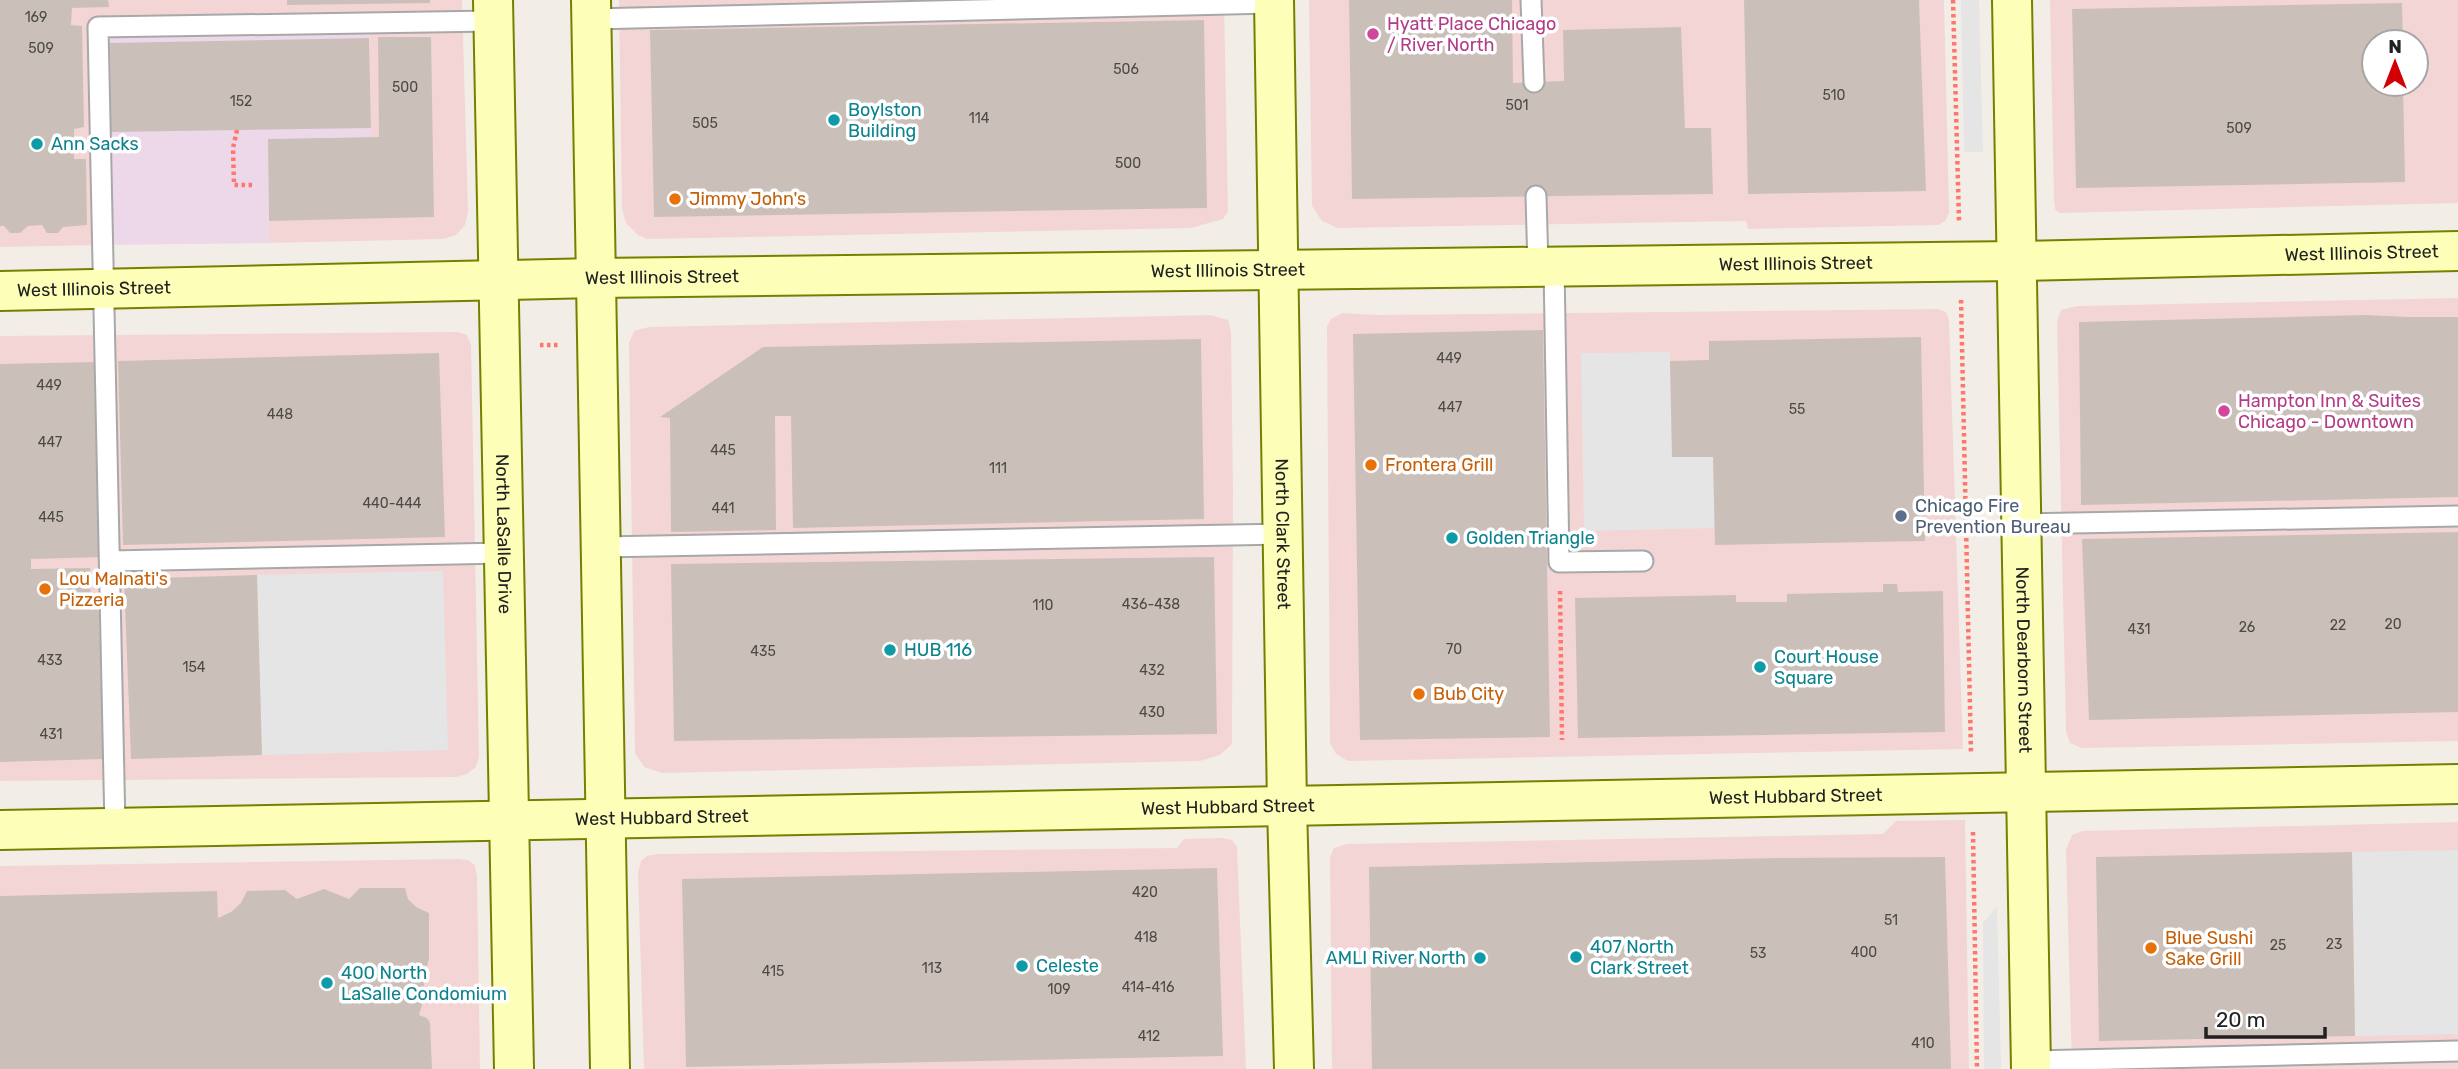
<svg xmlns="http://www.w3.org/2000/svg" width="2458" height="1069" font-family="Rubik,sans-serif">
  <rect width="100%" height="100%" fill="#f2eee7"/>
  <path fill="#f4d5d5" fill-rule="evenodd" d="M0,0H462L468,211L465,225L456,235L443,239L269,243L268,139L371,137L369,22L103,245L0,247Z
    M619,0H1224L1228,211L1223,219L1191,228L647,239L638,235L626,223L622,209Z
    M1309,0H1944L1949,213L1945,221L1938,225L1748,229L1746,221L1338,228L1322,221L1312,206Z
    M2050,0H2458V203L2060,213L2055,209L2054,200ZM2374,42H2416V84H2374Z
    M2458,298V741L2082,748L2070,743L2066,732L2057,321L2061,310L2077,306Z
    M1938,309L1946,312L1949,320L1963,749L1348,761L1336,754L1330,743L1327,327L1331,319L1342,313L1376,315Z
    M1211,315L1228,320L1231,331L1233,492L1232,744L1220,755L1200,761L662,773L644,767L635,753L629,343L634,331L649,327Z
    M447,332H458L467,335L471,345L479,757L476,767L467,774L456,777L0,781V336Z
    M1965,820L1969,1069H1332L1330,857L1334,848L1347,844L1883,834L1896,821Z
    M2458,822V1069H2072L2066,850L2072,835L2083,831Z
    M1222,838L1232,840L1237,847L1246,1069H644L638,873L641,861L647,856L659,854L1177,848L1184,839Z
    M457,859L468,860L475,865L477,877L480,1069H0V866Z"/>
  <path fill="#ecd8e9" d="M369,22L371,137L268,139L269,243L103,245L98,27Z"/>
  <path fill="#e5e5e5" d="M1961,0H1979L1983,152H1964Z
    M1670,352L1672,457H1713L1715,528L1584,531L1581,353Z
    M443,571L448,750L262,755L257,575Z
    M2458,850V1034L2355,1036L2352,852Z
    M1997,906L2001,1069H1984L1983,923Z"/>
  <path fill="#cbc0b9" d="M0,0H108L109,7L72,8L71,25L82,26L84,127L74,129V159H86L87,225L63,227L58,233H47L42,225L28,226L20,233H10L4,226H0Z
    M287,0H430V3L287,5Z
    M1349,0H1512L1513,83L1564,81L1563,30L1681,27L1685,128H1711L1713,194L1352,199Z
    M1744,0H1919L1926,191L1748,194Z
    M2402,3L2403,42H2374V84H2403L2405,182L2076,188L2072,9Z
    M1204,20L1207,208L654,217L650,30Z
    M378,37H431L434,217L269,221L268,139L379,137Z
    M369,38L371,128L111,132L110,43Z
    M2366,315L2408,317H2458V497L2081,505L2079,322Z
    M1543,330L1550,737L1360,740L1353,334Z
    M1921,337L1925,541L1715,545L1713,457H1672L1670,361L1709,360V341Z
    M1201,339L1204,519L793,528L791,416H775L776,530L671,532L670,418L660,417L763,347Z
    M439,353L445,537L123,545L118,361Z
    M97,362L102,557L31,559V569L90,568L91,610H99L103,759L0,762V364Z
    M2458,532V712L2089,720L2082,539Z
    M1214,557L1217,734L674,741L671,564Z
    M257,575L262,755L131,759L124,579Z
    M1883,584H1897L1898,592L1943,591L1945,732L1578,738L1575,598L1736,595V602H1787V594L1883,592Z
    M2352,852L2355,1036L2099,1041L2096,857Z
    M1945,857L1951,1069H1372L1369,867L1779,858Z
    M1217,868L1223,1056L686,1067L682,879Z
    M360,888H405L408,899L416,907L429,913V959L427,966L420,970L426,992L419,1015L427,1018L430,1023L432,1069H0V896L217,891L218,918L231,912L241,903L247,891L285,890L297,899L324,889L349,899Z"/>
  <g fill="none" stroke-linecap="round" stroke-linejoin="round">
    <defs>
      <path id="lane" d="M1531,0L1534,82
        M591,19L1274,3
        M1536,196L1538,267
        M1554,266L1559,562L1643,561
        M2021,524L2458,516
        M601,547L1282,534
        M110,561L505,553
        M115,828L98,27L493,21
        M2031,1061L2458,1051"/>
      <g id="secondary">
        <path id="s1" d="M493,0L514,1069"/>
        <path d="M591,0L610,1069"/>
        <path id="s2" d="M1274,0L1287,806L1294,1069"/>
        <path id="s3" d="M2012,0L2031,1069"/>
        <path id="s4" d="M0,291L596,278L2017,261L2458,251"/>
        <path id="s5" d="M0,830L2458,784"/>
      </g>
    </defs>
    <use href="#lane" stroke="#a8a8a8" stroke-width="23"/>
    <use href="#secondary" stroke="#758000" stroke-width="42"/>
    <path stroke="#ff766b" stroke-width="4.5" stroke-dasharray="3.5 3.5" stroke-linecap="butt" d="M1953,0L1959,221
      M237,130L233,148L234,185H253
      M1961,300L1971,753
      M540,345H559
      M1560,591L1562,740
      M1973,832L1977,1069"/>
    <use href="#lane" stroke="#fff" stroke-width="19"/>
    <use href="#secondary" stroke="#fdffb8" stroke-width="38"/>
  </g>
  <g fill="#d1479c" stroke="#fff" stroke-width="2.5">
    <circle cx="1373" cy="34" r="7"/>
    <circle cx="2224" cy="411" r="7"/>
  </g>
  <g fill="#0f9aa8" stroke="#fff" stroke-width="2.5">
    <circle cx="834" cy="120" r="7"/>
    <circle cx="37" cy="144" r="7"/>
    <circle cx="1452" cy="538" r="7"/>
    <circle cx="890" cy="650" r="7"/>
    <circle cx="1760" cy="667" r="7"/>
    <circle cx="1576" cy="957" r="7"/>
    <circle cx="1480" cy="958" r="7"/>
    <circle cx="1022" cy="966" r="7"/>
    <circle cx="327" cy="983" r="7"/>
  </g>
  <g fill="#e8710a" stroke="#fff" stroke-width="2.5">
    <circle cx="675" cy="199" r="7"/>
    <circle cx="1371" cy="465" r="7"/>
    <circle cx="45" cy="589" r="7"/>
    <circle cx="1419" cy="694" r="7"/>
    <circle cx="2151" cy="948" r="7"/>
  </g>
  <circle fill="#5c6f8a" stroke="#fff" stroke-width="2.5" cx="1901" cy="516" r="7"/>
  <g text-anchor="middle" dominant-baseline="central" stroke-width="7" stroke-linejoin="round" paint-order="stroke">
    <g font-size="14" fill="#4c4947">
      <text x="36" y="17">169</text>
      <text x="41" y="48">509</text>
      <text x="1126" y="69">506</text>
      <text x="405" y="87">500</text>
      <text x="1834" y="95">510</text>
      <text x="241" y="101">152</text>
      <text x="1517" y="105">501</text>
      <text x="979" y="118">114</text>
      <text x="705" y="123">505</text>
      <text x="2239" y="128">509</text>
      <text x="1128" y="163">500</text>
      <text x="1449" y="358">449</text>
      <text x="49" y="385">449</text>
      <text x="1450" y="407">447</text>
      <text x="1797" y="409">55</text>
      <text x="280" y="414">448</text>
      <text x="50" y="442">447</text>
      <text x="723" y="450">445</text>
      <text x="998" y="468">111</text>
      <text x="392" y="503">440-444</text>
      <text x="723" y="508">441</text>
      <text x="51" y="517">445</text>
      <text x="1151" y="604">436-438</text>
      <text x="1043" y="605">110</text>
      <text x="2393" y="624">20</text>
      <text x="2338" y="625">22</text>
      <text x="2247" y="627">26</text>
      <text x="2139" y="629">431</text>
      <text x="1454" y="649">70</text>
      <text x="763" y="651">435</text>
      <text x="50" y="660">433</text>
      <text x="194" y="667">154</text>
      <text x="1152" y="670">432</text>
      <text x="1152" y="712">430</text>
      <text x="51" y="734">431</text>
      <text x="1145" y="892">420</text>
      <text x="1891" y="920">51</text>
      <text x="1146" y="937">418</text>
      <text x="2334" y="944">23</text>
      <text x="2278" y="945">25</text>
      <text x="1864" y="952">400</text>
      <text x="1758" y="953">53</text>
      <text x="932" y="968">113</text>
      <text x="773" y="971">415</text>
      <text x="1148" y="987">414-416</text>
      <text x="1059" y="989">109</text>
      <text x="1149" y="1036">412</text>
      <text x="1923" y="1043">410</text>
    </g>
    <g font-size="18" fill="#b23c85" stroke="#fff" text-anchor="start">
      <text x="1387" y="24">Hyatt Place Chicago<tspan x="1387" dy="21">/ River North</tspan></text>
      <text x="2238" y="401">Hampton Inn &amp; Suites<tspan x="2238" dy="21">Chicago - Downtown</tspan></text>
    </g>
    <g font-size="18" fill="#0d838f" stroke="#fff" text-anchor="start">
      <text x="848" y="110">Boylston<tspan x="848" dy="21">Building</tspan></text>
      <text x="51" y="144">Ann Sacks</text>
      <text x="1466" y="538">Golden Triangle</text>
      <text x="904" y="650">HUB 116</text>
      <text x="1774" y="657">Court House<tspan x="1774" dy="21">Square</tspan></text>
      <text x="1590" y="947">407 North<tspan x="1590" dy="21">Clark Street</tspan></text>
      <text x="1466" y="958" text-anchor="end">AMLI River North</text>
      <text x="1036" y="966">Celeste</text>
      <text x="341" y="973">400 North<tspan x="341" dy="21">LaSalle Condomium</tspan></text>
    </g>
    <g font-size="18" fill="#c56008" stroke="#fff" text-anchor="start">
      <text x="689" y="199">Jimmy John's</text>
      <text x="1385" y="465">Frontera Grill</text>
      <text x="59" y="579">Lou Malnati's<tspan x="59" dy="21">Pizzeria</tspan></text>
      <text x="1433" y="694">Bub City</text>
      <text x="2165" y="938">Blue Sushi<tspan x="2165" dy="21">Sake Grill</tspan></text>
    </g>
    <g font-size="18" fill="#212121" stroke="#fff">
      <text stroke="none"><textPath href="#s4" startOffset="2362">West Illinois Street</textPath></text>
      <text stroke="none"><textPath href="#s4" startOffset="1796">West Illinois Street</textPath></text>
      <text stroke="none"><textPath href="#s4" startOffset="1228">West Illinois Street</textPath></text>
      <text stroke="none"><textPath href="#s4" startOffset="662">West Illinois Street</textPath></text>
      <text stroke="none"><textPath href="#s4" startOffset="94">West Illinois Street</textPath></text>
      <text stroke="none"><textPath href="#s1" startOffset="534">North LaSalle Drive</textPath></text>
      <text stroke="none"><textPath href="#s2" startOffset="534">North Clark Street</textPath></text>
      <text stroke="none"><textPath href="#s3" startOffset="660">North Dearborn Street</textPath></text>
      <text stroke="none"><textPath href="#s5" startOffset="1796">West Hubbard Street</textPath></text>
      <text stroke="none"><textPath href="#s5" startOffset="1228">West Hubbard Street</textPath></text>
      <text stroke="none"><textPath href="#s5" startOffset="662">West Hubbard Street</textPath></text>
    </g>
    <g font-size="18" fill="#4e5e75" stroke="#fff" text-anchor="start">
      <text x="1915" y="506">Chicago Fire<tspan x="1915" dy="21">Prevention Bureau</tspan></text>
    </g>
  </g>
  <g transform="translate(2395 63)"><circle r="33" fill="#ffffff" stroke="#a6a6a6" stroke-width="2"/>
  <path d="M0-5L12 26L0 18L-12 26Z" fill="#d20005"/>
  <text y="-10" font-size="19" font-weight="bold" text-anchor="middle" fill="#212121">N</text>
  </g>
  <path d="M2206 1027v10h119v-10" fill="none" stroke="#212121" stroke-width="3.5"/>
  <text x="2216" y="1027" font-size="21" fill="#212121" stroke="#ffffff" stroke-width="5" paint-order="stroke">20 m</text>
</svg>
